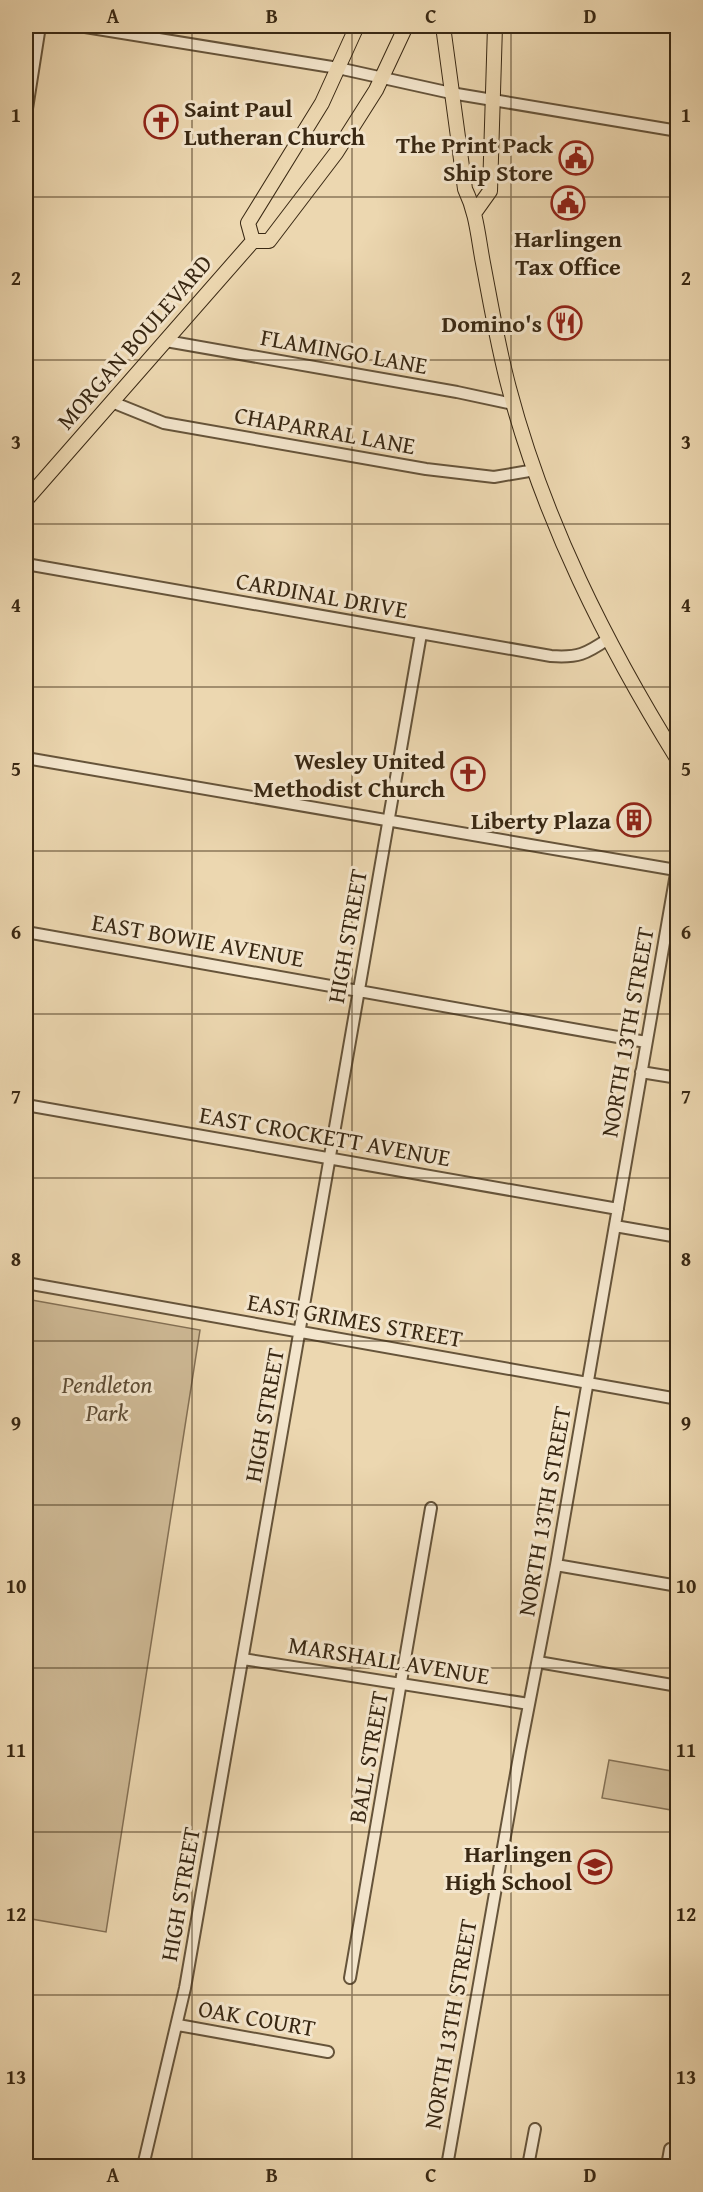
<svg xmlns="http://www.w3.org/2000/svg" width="703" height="2192" font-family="'Gentium Book Plus',serif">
  <rect width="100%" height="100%" fill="#ecd7b0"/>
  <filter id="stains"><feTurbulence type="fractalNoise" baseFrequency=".00333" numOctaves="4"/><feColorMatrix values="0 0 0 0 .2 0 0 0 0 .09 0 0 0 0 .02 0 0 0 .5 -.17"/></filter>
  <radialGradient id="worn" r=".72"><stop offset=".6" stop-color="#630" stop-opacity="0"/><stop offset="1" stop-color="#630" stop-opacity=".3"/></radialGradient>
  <path fill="#ceb995" stroke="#847054" stroke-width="1.5" d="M26,1299L200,1330L106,1932L26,1918Z
    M609,1760L677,1772V1811L602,1798Z"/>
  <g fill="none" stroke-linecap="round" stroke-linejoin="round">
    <defs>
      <path id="minor" d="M79,26L338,68L451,93L678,131
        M26,115L40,26
        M166,341L457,392L513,404
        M112,402L164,423L426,469L494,477L535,470
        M26,564L551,656C578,658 586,654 608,639
        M26,758L676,870
        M26,932L646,1042
        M641,1072L678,1078
        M26,1105L618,1209
        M615,1226L678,1237
        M26,1283L678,1399
        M556,1565L678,1586
        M243,1659L529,1704
        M538,1662L678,1686
        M350,1978L431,1508
        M178,2025L328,2052
        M143,2166L185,1988L421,634
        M447,2166L520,1751L556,1565L678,862
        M528,2166L535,2129
        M667,2166L670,2149"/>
      <path id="major" d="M443,26L465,189C477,214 478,237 483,263C491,305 498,347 509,388C544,521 606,644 678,760
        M475,212L490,191L495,26
        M253,241L248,223L322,103L357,26
        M26,500L253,241H269L336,153L376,90L406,26"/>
    </defs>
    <use href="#minor" stroke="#66543a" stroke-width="14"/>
    <use href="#major" stroke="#392813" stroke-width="16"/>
    <use href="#minor" stroke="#f3e5cc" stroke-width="10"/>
    <use href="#major" stroke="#ecd7b0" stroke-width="14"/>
  </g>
  <path fill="none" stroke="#392813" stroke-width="1.5" stroke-opacity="0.55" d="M192,26V2166M352,26V2166M511,26V2166M26,197H678M26,360H678M26,524H678M26,687H678M26,851H678M26,1014H678M26,1178H678M26,1341H678M26,1505H678M26,1668H678M26,1832H678M26,1995H678"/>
  <defs>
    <symbol id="church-ring" viewBox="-11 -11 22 22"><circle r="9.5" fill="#f3e5cc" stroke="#8f2418" stroke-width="1.5"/><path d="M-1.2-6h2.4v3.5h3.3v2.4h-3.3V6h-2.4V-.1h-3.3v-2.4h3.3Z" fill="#8f2418"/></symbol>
    <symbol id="civic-ring" viewBox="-11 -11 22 22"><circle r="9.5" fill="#f3e5cc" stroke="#8f2418" stroke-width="1.5"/><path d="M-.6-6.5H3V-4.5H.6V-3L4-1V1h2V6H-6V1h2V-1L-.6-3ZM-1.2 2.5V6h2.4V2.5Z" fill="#8f2418"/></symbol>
    <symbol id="restaurant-ring" viewBox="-11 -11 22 22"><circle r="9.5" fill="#f3e5cc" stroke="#8f2418" stroke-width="1.5"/><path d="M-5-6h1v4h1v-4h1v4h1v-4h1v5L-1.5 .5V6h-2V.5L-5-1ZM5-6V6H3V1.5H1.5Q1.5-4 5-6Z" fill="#8f2418"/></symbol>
    <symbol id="building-ring" viewBox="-11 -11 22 22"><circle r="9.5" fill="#f3e5cc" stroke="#8f2418" stroke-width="1.5"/><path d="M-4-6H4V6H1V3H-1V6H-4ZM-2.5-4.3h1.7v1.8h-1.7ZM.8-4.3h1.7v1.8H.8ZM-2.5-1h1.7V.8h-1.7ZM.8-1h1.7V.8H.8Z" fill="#8f2418"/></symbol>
    <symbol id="school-ring" viewBox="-11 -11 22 22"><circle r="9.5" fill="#f3e5cc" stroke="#8f2418" stroke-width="1.5"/><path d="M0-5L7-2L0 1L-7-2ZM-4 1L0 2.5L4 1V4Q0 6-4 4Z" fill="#8f2418"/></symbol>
  </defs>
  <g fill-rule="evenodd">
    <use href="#church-ring" x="142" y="103" width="38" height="38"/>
    <use href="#civic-ring" x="557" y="139" width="38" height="38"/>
    <use href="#civic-ring" x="549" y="184" width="38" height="38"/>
    <use href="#restaurant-ring" x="546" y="304" width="38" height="38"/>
    <use href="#church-ring" x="449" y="755" width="38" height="38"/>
    <use href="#building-ring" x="615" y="801" width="38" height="38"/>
    <use href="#school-ring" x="576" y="1848" width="38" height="38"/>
  </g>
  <g text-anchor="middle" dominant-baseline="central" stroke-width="6" stroke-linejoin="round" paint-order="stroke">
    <g font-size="24" font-weight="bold" fill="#392813" stroke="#f3e5cc" text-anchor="end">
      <text x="184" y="108" text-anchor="start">Saint Paul<tspan x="184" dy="28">Lutheran Church</tspan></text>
      <text x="553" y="144">The Print Pack<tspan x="553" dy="28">Ship Store</tspan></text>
      <text x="568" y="238" text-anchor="middle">Harlingen<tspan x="568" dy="28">Tax Office</tspan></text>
      <text x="542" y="323">Domino's</text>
      <text x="445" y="760">Wesley United<tspan x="445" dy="28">Methodist Church</tspan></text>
      <text x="611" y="820">Liberty Plaza</text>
      <text x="572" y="1853">Harlingen<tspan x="572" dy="28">High School</tspan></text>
    </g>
    <g font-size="24" fill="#392813" stroke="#f3e5cc">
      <text transform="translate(134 342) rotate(-49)">MORGAN BOULEVARD</text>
      <text transform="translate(344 351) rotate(10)">FLAMINGO LANE</text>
      <text transform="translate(325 430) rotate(10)">CHAPARRAL LANE</text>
      <text transform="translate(322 595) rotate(10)">CARDINAL DRIVE</text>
      <text transform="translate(347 936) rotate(-80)">HIGH STREET</text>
      <text transform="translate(198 940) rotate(10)">EAST BOWIE AVENUE</text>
      <text transform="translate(627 1032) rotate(-80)">NORTH 13TH STREET</text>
      <text transform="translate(325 1136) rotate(10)">EAST CROCKETT AVENUE</text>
      <text transform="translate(355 1320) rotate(10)">EAST GRIMES STREET</text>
      <text transform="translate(264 1415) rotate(-80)">HIGH STREET</text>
      <text transform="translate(544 1511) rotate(-80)">NORTH 13TH STREET</text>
      <text transform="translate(389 1660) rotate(9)">MARSHALL AVENUE</text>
      <text transform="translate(368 1757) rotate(-80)">BALL STREET</text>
      <text transform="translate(180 1894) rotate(-80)">HIGH STREET</text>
      <text transform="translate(257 2018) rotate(10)">OAK COURT</text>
      <text transform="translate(450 2024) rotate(-80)">NORTH 13TH STREET</text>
    </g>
    <g font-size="24" font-style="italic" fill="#5e4c34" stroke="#f3e5cc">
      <text x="107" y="1384">Pendleton<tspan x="107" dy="28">Park</tspan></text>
    </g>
  </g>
  <rect width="703" height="2192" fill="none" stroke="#ecd7b0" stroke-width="66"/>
  <rect x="33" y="33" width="637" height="2126" fill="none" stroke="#392813" stroke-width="2"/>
  <g font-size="20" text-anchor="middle" font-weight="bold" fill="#392813">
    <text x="113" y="23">A</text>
    <text x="272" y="23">B</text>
    <text x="431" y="23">C</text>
    <text x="590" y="23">D</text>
    <text x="16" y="122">1</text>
    <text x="686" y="122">1</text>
    <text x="16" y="285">2</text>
    <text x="686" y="285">2</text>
    <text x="16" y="449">3</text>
    <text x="686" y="449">3</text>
    <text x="16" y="612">4</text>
    <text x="686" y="612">4</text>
    <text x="16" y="776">5</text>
    <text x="686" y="776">5</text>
    <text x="16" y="939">6</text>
    <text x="686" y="939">6</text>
    <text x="16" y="1103">7</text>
    <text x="686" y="1103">7</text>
    <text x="16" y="1266">8</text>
    <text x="686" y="1266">8</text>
    <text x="16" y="1430">9</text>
    <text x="686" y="1430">9</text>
    <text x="16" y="1593">10</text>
    <text x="686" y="1593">10</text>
    <text x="16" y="1757">11</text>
    <text x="686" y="1757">11</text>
    <text x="16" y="1921">12</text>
    <text x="686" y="1921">12</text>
    <text x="16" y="2084">13</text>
    <text x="686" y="2084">13</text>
    <text x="113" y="2182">A</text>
    <text x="272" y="2182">B</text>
    <text x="431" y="2182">C</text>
    <text x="590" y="2182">D</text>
  </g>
  <rect width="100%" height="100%" filter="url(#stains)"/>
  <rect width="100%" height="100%" fill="url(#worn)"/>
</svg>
